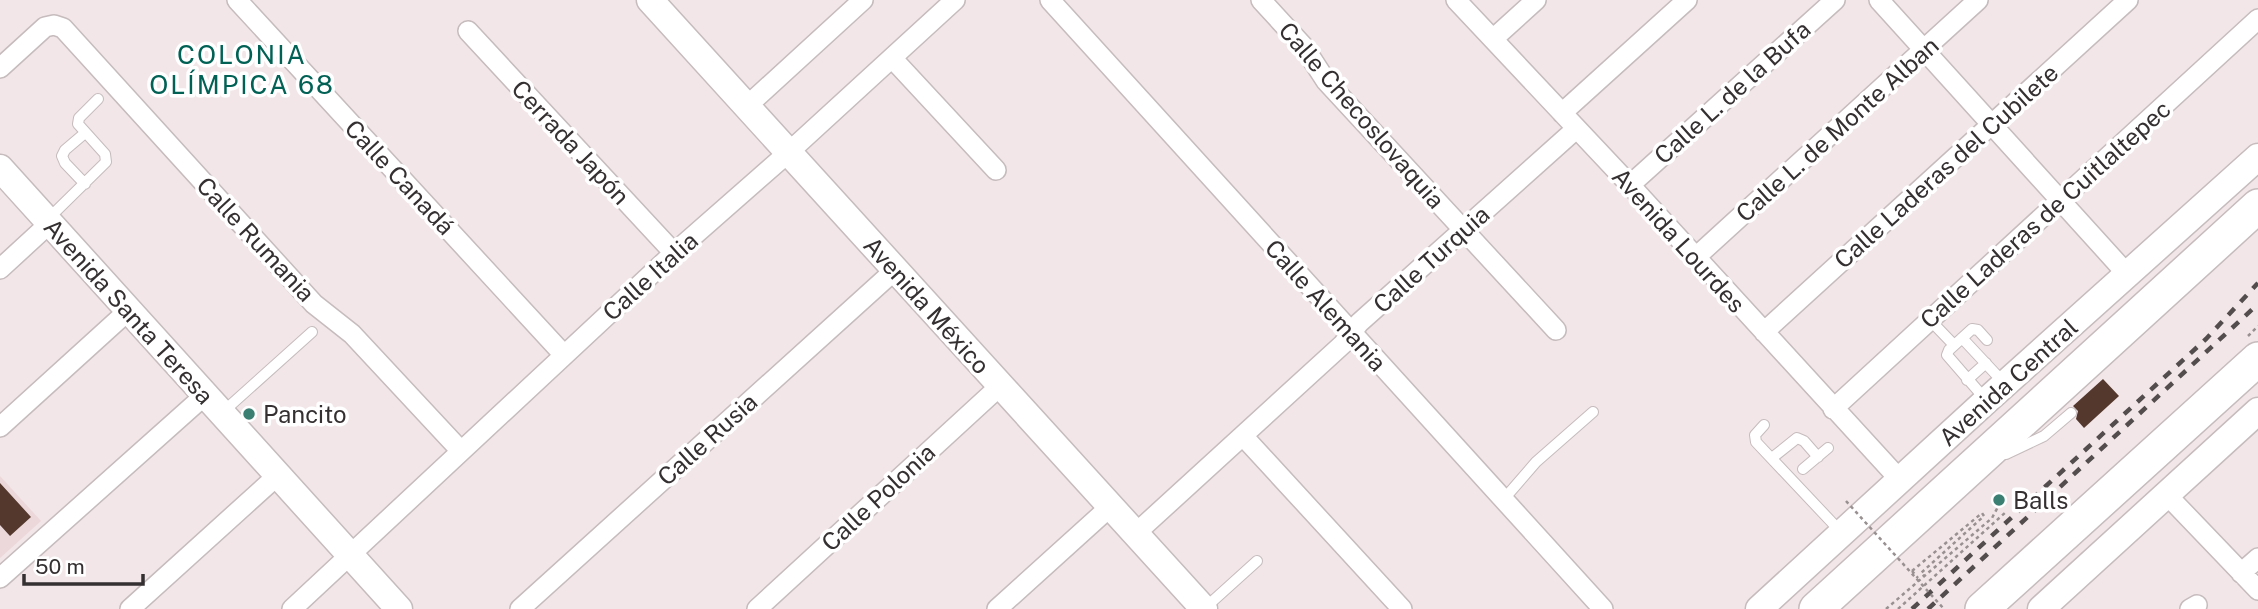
<svg xmlns="http://www.w3.org/2000/svg" width="2258" height="609" font-family="'Public Sans',sans-serif">
  <rect width="100%" height="100%" fill="#f2e6e8"/>
  <path fill="#ecd8db" d="M0,476L41,521L0,558Z"/>
  <path fill="#54382d" d="M2103,379L2119,396L2084,428L2076,419L2078,411L2073,406Z
    M0,483L31,517L10,536L0,525Z"/>
  <g fill="none" stroke-linecap="round" stroke-linejoin="round">
    <defs>
      <path id="lane" d="M85,133L65,150L62,156L65,163L85,184
        M48,219L106,162L105,154L78,124L79,118L98,99
        M1929,319L1954,345
        M1962,338L2005,384
        M1967,380L1986,363
        M1986,400L1947,355L1949,350L1972,329L1978,330L1987,340
        M224,411L312,332
        M1764,425L1755,435L1756,442L1840,531
        M2006,454L2044,436L2071,413
        M1772,458L1797,438L1804,441L1818,457
        M1803,469L1828,448
        M1504,499L1536,462L1593,412
        M1205,608L1257,561"/>
      <path id="street" d="M237,0L564,355
        M1050,0L1603,609
        M1261,0L1304,47L1326,81L1556,330
        M1456,0L1630,185L1901,481
        M1879,0L2127,274
        M468,31L674,253
        M1493,39L1536,0
        M892,58L996,170
        M0,68L45,27L54,25L63,28L314,304L352,334L461,451
        M747,106L863,0
        M1562,113L1687,0
        M1630,185L1835,0
        M1696,257L1978,0
        M0,269L50,223
        M1764,332L2128,0
        M1833,409L2258,19
        M0,427L129,310
        M1243,436L1402,609
        M2167,495L2258,590
        M1135,534L1343,344L1359,323L1576,129
        M2241,573L2258,558
        M0,578L204,396
        M130,609L277,476
        M292,609L674,253L789,152L955,0
        M520,609L895,270
        M757,609L1000,386
        M997,609L1111,506
        M2190,609L2197,605"/>
      <path id="secondary" d="M650,0L1204,609
        M0,168L399,609
        M1759,609L1986,401L2258,157
        M2041,609L2258,411"/>
      <path id="highway" d="M1816,609L2258,206
        M1982,609L2258,359"/>
    </defs>
    <use href="#lane" stroke="#c6bbbd" stroke-width="12"/>
    <use href="#street" stroke="#c6bbbd" stroke-width="22"/>
    <use href="#secondary" stroke="#c6bbbd" stroke-width="29"/>
    <use href="#highway" stroke="#c6bbbd" stroke-width="36"/>
    <path stroke="#989091" stroke-width="2.5" stroke-dasharray="3.5 3.5" stroke-linecap="butt" d="M2248,336L2258,326
      M1912,571L1982,513L1984,516L1921,573L1925,577
      M1886,609L1992,518L2000,503
      M1898,609L2007,511"/>
    <use href="#lane" stroke="#fff" stroke-width="10"/>
    <use href="#street" stroke="#fff" stroke-width="19"/>
    <use href="#secondary" stroke="#fff" stroke-width="26"/>
    <use href="#highway" stroke="#fff" stroke-width="33"/>
    <path stroke="#534d4e" stroke-width="4.5" stroke-dasharray="9 9" stroke-linecap="butt" d="M1912,609L2206,339L2258,283
      M1928,609L2258,304"/>
    <path stroke="#989091" stroke-width="2.5" stroke-dasharray="3.5 3.5" stroke-linecap="butt" d="M1846,501L1944,609
      M1912,571L1918,578"/>
  </g>
  <g fill="#3b7f72" stroke="#fff" stroke-width="2.5">
    <circle cx="249" cy="414" r="7"/>
    <circle cx="1999" cy="500" r="7"/>
  </g>
  <g text-anchor="middle" dominant-baseline="central" stroke-width="7" stroke-linejoin="round" paint-order="stroke">
    <g font-size="24" fill="#342f30" stroke="#fff">
      <text transform="translate(1732 92) rotate(-42)">Calle L. de la Bufa</text>
      <text transform="translate(1362 115) rotate(49)">Calle Checoslovaquia</text>
      <text transform="translate(1837 129) rotate(-42)">Calle L. de Monte Alban</text>
      <text transform="translate(571 142) rotate(47)">Cerrada Japón</text>
      <text transform="translate(1946 166) rotate(-42)">Calle Laderas del Cubilete</text>
      <text transform="translate(400 177) rotate(47)">Calle Canadá</text>
      <text transform="translate(2045 214) rotate(-42)">Calle Laderas de Cuitlaltepec</text>
      <text transform="translate(256 239) rotate(47)">Calle Rumania</text>
      <text transform="translate(1679 240) rotate(48)">Avenida Lourdes</text>
      <text transform="translate(1431 259) rotate(-42)">Calle Turquia</text>
      <text transform="translate(650 276) rotate(-42)">Calle Italia</text>
      <text transform="translate(927 305) rotate(48)">Avenida México</text>
      <text transform="translate(1326 305) rotate(48)">Calle Alemania</text>
      <text transform="translate(129 311) rotate(48)">Avenida Santa Teresa</text>
      <text transform="translate(2008 382) rotate(-42)">Avenida Central</text>
      <text transform="translate(707 439) rotate(-42)">Calle Rusia</text>
      <text transform="translate(878 497) rotate(-43)">Calle Polonia</text>
    </g>
    <g font-size="24" fill="#342f30" stroke="#fff" text-anchor="start">
      <text x="263" y="414">Pancito</text>
      <text x="2013" y="500">Balls</text>
    </g>
    <g font-size="26" letter-spacing="2" fill="#026155" stroke="#fff">
      <text x="242" y="54">COLONIA<tspan x="242" dy="30">OLÍMPICA 68</tspan></text>
    </g>
  </g>
  <path d="M24 574v10h119v-10" fill="none" stroke="#342f30" stroke-width="3.5"/>
  <text x="35" y="574" font-size="21" fill="#342f30" stroke="#ffffff" stroke-width="5" paint-order="stroke">50 m</text>
</svg>
